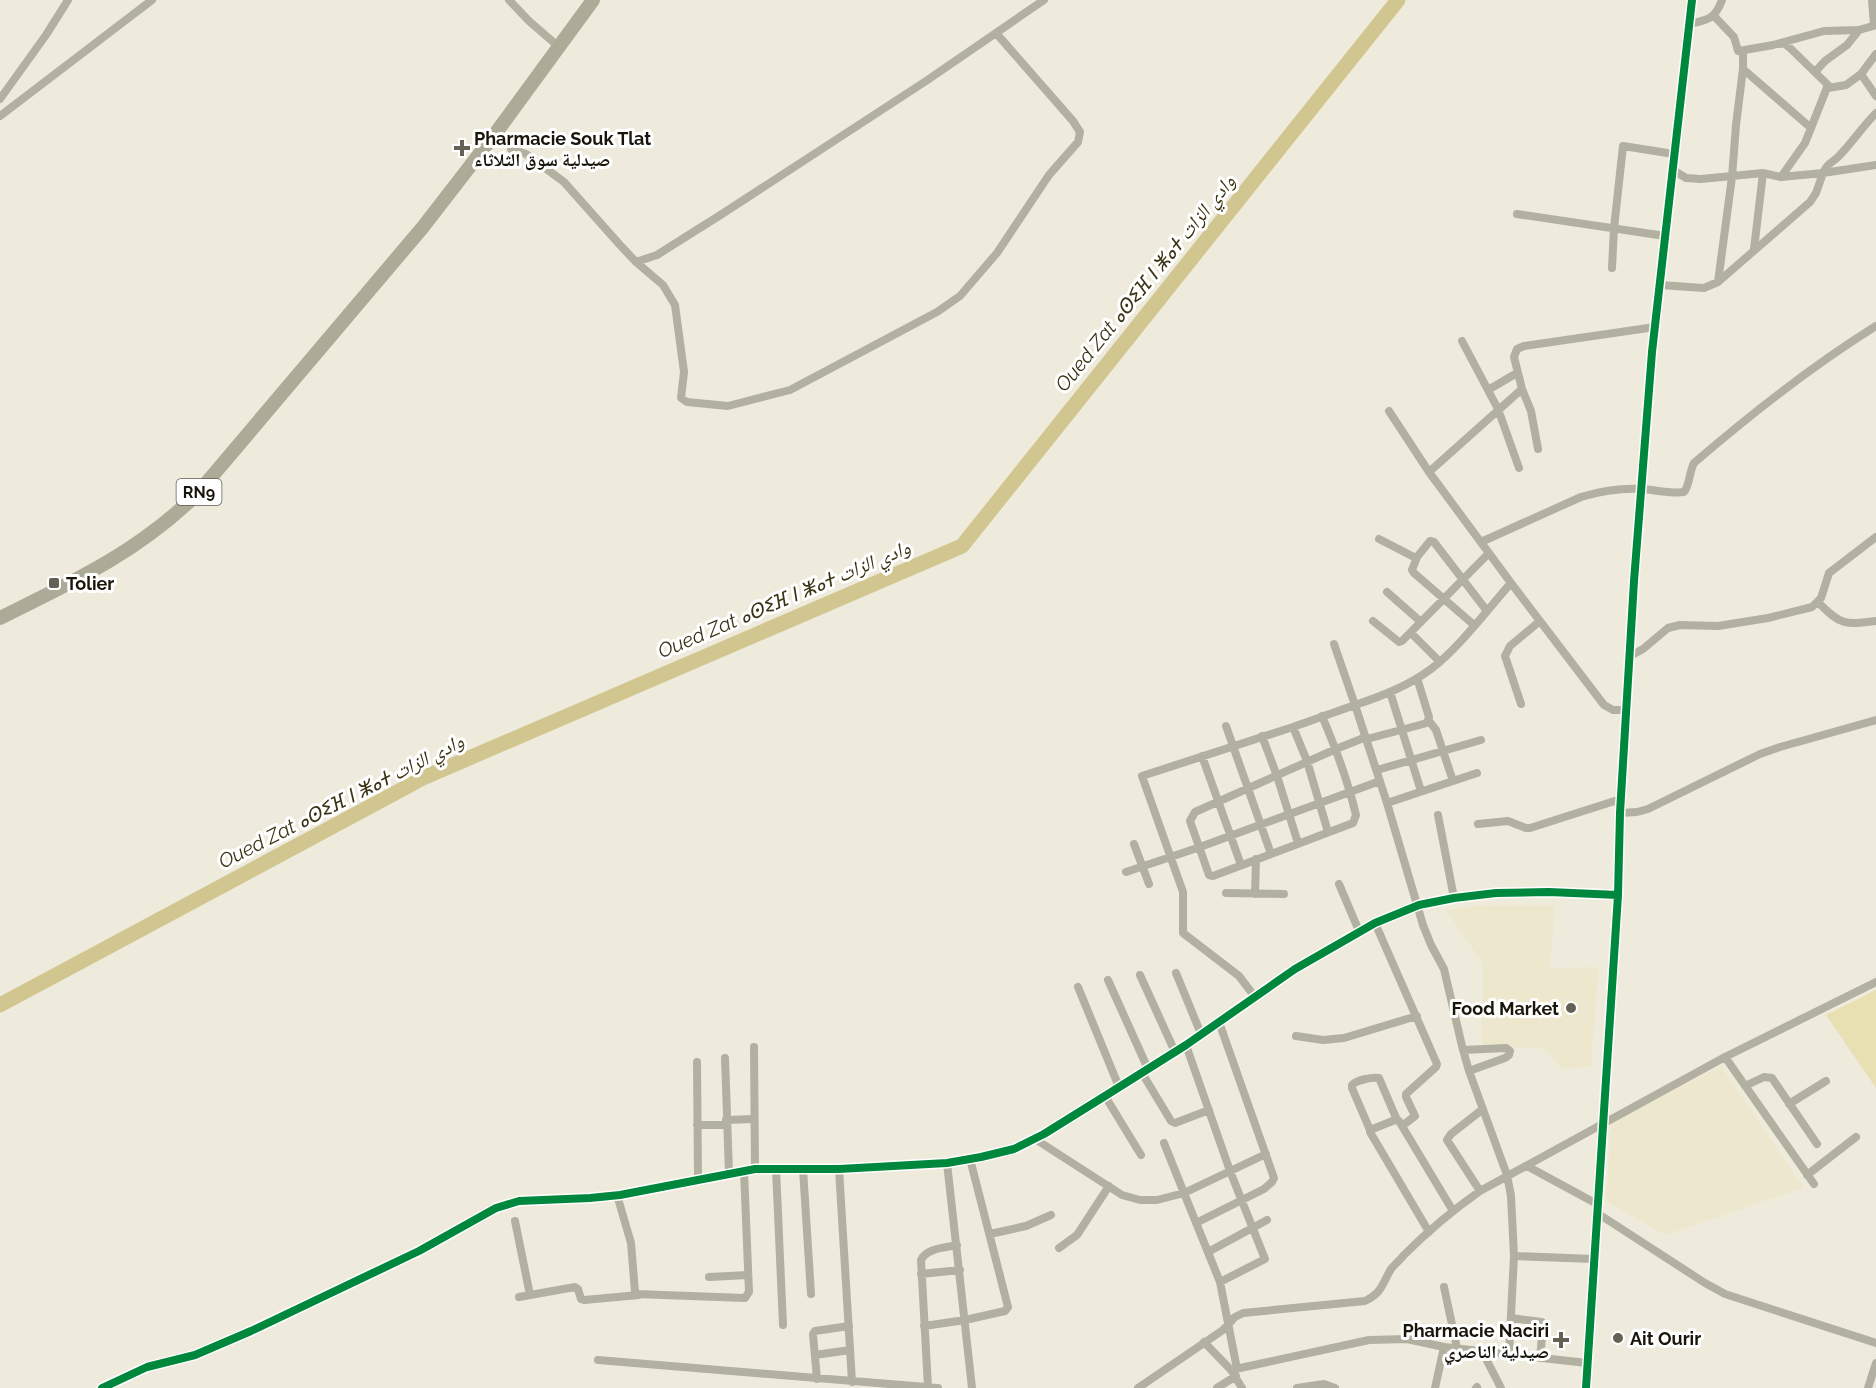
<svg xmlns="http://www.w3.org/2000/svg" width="1876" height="1388" font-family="Raleway,'Noto Naskh Arabic','Noto Sans Tifinagh',sans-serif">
  <rect width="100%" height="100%" fill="#eeebdc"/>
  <path fill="#ede8cd" d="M1484,905H1555L1550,968L1599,967L1591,1066L1563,1070L1544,1049L1482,1045L1483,964L1446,910Z
    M1721,1066L1804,1188L1665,1235L1606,1201L1611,1122Z"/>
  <path fill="#e8dfb3" d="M1876,990V1088L1826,1015Z"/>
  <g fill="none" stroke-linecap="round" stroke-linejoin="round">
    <path stroke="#d1c690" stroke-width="15" d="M0,1005L425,777L962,546L1398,0"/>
    <path stroke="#b2b0a0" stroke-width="8" d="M509,0L529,21L559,47
      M1872,0L1874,25
      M1714,16L1734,37L1738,51L1743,52V69L1736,125L1732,177L1718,282
      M1689,24C1708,20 1715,19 1722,0
      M1781,44L1784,43L1790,48L1828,85L1811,128
      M1739,51L1773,45L1824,31L1859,30L1876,25
      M1876,54L1861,74L1876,96
      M1743,69L1811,128L1805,143L1781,177
      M1815,72L1825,61L1847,45L1859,30
      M1828,88L1846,85L1861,74
      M0,99L46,35L68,0
      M0,116L152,0
      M511,149L526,154L564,182L620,245L636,262L663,285L675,305L684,372L681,398L687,402L728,406L790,390L937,312L960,296L997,253L1049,175L1078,142L1080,132L1073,121L996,33
      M1673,170L1686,178L1701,179L1763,173L1781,177L1823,173C1828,162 1831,164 1838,157C1852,143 1862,127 1876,113
      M1517,214L1665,236
      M1754,249L1763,173
      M636,262L657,255L722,214L926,81L1044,0
      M1612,268L1614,228L1623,146L1674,154
      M1660,285L1704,288L1718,282L1810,202L1816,193L1823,173L1876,165
      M1462,341L1498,409L1519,468
      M1522,389L1531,411L1538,449
      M1488,390L1517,373
      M1389,411L1429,472
      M1379,539L1414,557H1417L1430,541L1434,542L1487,611
      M1481,542L1581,497C1601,491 1621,488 1642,489C1656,490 1671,494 1684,492C1690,485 1689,472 1694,463C1752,413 1812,366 1876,326
      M1417,557L1412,570L1414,573L1474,625
      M1387,592L1421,622
      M1818,602C1840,625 1845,625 1876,621
      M1373,621L1399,642L1402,641L1489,553
      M1411,633L1440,662
      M1630,656L1643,649L1668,628L1680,625L1718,626L1768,618L1812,607L1821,598L1829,573L1876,537
      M1390,692L1421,791
      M1521,704L1505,656L1510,646L1540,621
      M1627,710H1613L1604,705L1511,583L1429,472L1522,389L1514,357L1517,349L1524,346L1655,327
      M1322,716C1336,749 1348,781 1356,815L1353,823L1213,876L1209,875L1190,821L1195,812L1336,749L1366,737
      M1429,721L1436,730L1453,781
      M1226,726L1271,854
      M1293,727L1307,761L1328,832
      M1262,736L1277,776L1298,843
      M1367,739L1427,723L1429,717L1417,678
      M1202,756L1241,865
      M1377,770L1481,740
      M1387,803L1477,773
      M1620,813L1637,812L1648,809L1760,754L1780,747L1876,720
      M1438,815L1454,898
      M1478,824L1508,821L1526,828H1530L1621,799
      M1134,844L1149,884
      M1126,872L1200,847L1380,781
      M1339,884L1359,931
      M1226,893L1284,894
      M1255,894L1256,859
      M1375,923L1437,1064L1436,1067L1406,1094V1097L1415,1116L1402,1126
      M1176,973L1201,1034
      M1140,975L1175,1052
      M1108,980L1148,1069
      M1078,987L1119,1087
      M1255,997L1239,976L1183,933V892L1142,776L1293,727L1355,705L1334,644
      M1296,1036L1323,1040L1344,1038L1417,1016
      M1186,1045L1230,1171L1265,1259L1220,1282
      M754,1047L755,1169
      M1463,1050L1506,1048L1510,1051L1509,1055L1505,1058L1469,1071
      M1725,1057L1814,1184
      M725,1058L729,1173
      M697,1062L698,1179
      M1142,1073L1171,1121L1175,1123L1209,1110
      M1745,1086L1764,1077L1772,1078L1817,1144
      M1105,1096L1141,1155
      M1789,1104L1826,1081
      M726,1120L754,1119
      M697,1125H726
      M1370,1130L1352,1088V1085C1357,1080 1371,1077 1379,1078L1397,1120
      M1035,1139L1122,1195L1140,1200H1157L1184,1193L1220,1282L1237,1369
      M1164,1143L1184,1193L1266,1154
      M947,1163L972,1388
      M1527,1166L1597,1204
      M776,1169L783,1325
      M803,1169L811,1294
      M839,1169L852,1382
      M1807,1175L1856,1137
      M1480,1191L1447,1140L1451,1134L1483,1109
      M617,1195L631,1243L635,1292L636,1294L745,1298L749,1292L744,1171
      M1597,1213L1705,1283L1725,1294L1876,1343
      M515,1221L530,1295
      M1196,1223L1264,1189L1272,1182L1274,1178L1219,1022
      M1429,1232L1370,1132V1130L1395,1120L1399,1121L1453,1211
      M990,1234L1026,1226L1051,1215
      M1059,1248L1077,1235L1109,1186
      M1208,1252L1267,1220
      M1514,1256L1594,1259
      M921,1274L960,1270
      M709,1277L748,1275
      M1444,1287L1457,1348
      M519,1297L575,1287L578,1289L581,1299L584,1300L639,1295
      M1511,1318L1542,1322L1543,1326L1540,1358
      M924,1326L965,1320L1005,1311L1008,1307L970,1159
      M1204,1342L1231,1370L1242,1388
      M1482,1351L1501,1388
      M1509,1354L1514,1256L1511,1196L1507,1175L1469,1071L1462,1046L1444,969L1431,945L1423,925L1387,803L1355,705C1382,696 1408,686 1431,669C1458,649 1488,609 1511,583
      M815,1355L850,1350
      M598,1360L938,1388
      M1231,1370L1369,1340L1407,1339L1444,1347L1587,1363
      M817,1379L813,1334L815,1331L849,1326
      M928,1387L921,1260C927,1248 944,1248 957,1245
      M102,1388L147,1367L195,1355L251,1331L419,1251L496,1208L519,1201L590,1198L620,1195L755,1169H839L947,1163L981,1157L1014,1149L1044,1134L1105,1096L1186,1045L1295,969L1375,923L1419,905L1454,898L1496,893L1549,892L1618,895
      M1138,1388L1223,1330L1235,1317L1243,1313L1365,1301C1382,1293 1382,1284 1391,1269C1395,1264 1400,1260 1404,1255C1427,1232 1453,1210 1480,1191L1725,1057L1876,982
      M1217,1388L1236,1376
      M1297,1388L1324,1384L1335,1388
      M1435,1388L1444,1347
      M1476,1388L1477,1387
      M1868,1388L1876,1363"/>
    <path stroke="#b2b0a0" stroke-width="10" d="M1586,1388L1618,895L1620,813L1634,581L1652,352L1692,0"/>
    <path stroke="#adaa98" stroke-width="14" d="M0,618C73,582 138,552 197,494L423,227L498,130L593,0"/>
    <defs>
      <path id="cycleway" d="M102,1388L147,1367L195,1355L251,1331L419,1251L496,1208L519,1201L590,1198L620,1195L755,1169H839L947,1163L981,1157L1014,1149L1044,1134L1105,1096L1186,1045L1295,969L1375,923L1419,905L1454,898L1496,893L1549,892L1618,895
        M1586,1388L1618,895L1620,813L1634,581L1652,352L1692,0"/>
    </defs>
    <use href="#cycleway" stroke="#fff" stroke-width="11"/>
    <use href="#cycleway" stroke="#00873e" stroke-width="8"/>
  </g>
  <g fill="#636154" stroke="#fff" stroke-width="2">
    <path d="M459 139h6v6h6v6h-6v6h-6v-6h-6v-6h6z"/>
    <rect x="48" y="577" width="12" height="12" rx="3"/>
    <circle cx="1571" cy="1008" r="6"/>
    <circle cx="1618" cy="1338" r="6"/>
    <path d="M1558 1331h6v6h6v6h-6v6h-6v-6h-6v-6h6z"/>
  </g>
  <g text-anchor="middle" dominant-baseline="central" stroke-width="6" stroke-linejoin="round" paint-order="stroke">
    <rect fill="#fff" stroke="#5d5c54" stroke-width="1.5" x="176.5" y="479" width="45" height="26" rx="4.5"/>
    <g font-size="16" font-weight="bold" fill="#18160b">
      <text x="199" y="492">RN9</text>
    </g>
    <g font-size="18" font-weight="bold" fill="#18160b" stroke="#fff" text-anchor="start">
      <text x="474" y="138">Pharmacie Souk Tlat<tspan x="474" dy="21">صيدلية سوق الثلاثاء</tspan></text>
      <text x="66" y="583">Tolier</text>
      <text x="1559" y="1008" text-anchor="end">Food Market</text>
      <text x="1549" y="1330" text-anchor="end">Pharmacie Naciri<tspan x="1549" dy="21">صيدلية الناصري</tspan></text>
      <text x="1630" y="1338">Ait Ourir</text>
    </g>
    <g font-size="20" font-style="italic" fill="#3a3414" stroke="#fff">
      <text transform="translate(1145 283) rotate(-51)">Oued Zat ⴰⵙⵉⴼ ⵏ ⵥⴰⵜ وادي الزات</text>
      <text transform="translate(784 599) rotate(-23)">Oued Zat ⴰⵙⵉⴼ ⵏ ⵥⴰⵜ وادي الزات</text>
      <text transform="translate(341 801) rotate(-27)">Oued Zat ⴰⵙⵉⴼ ⵏ ⵥⴰⵜ وادي الزات</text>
    </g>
  </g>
</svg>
